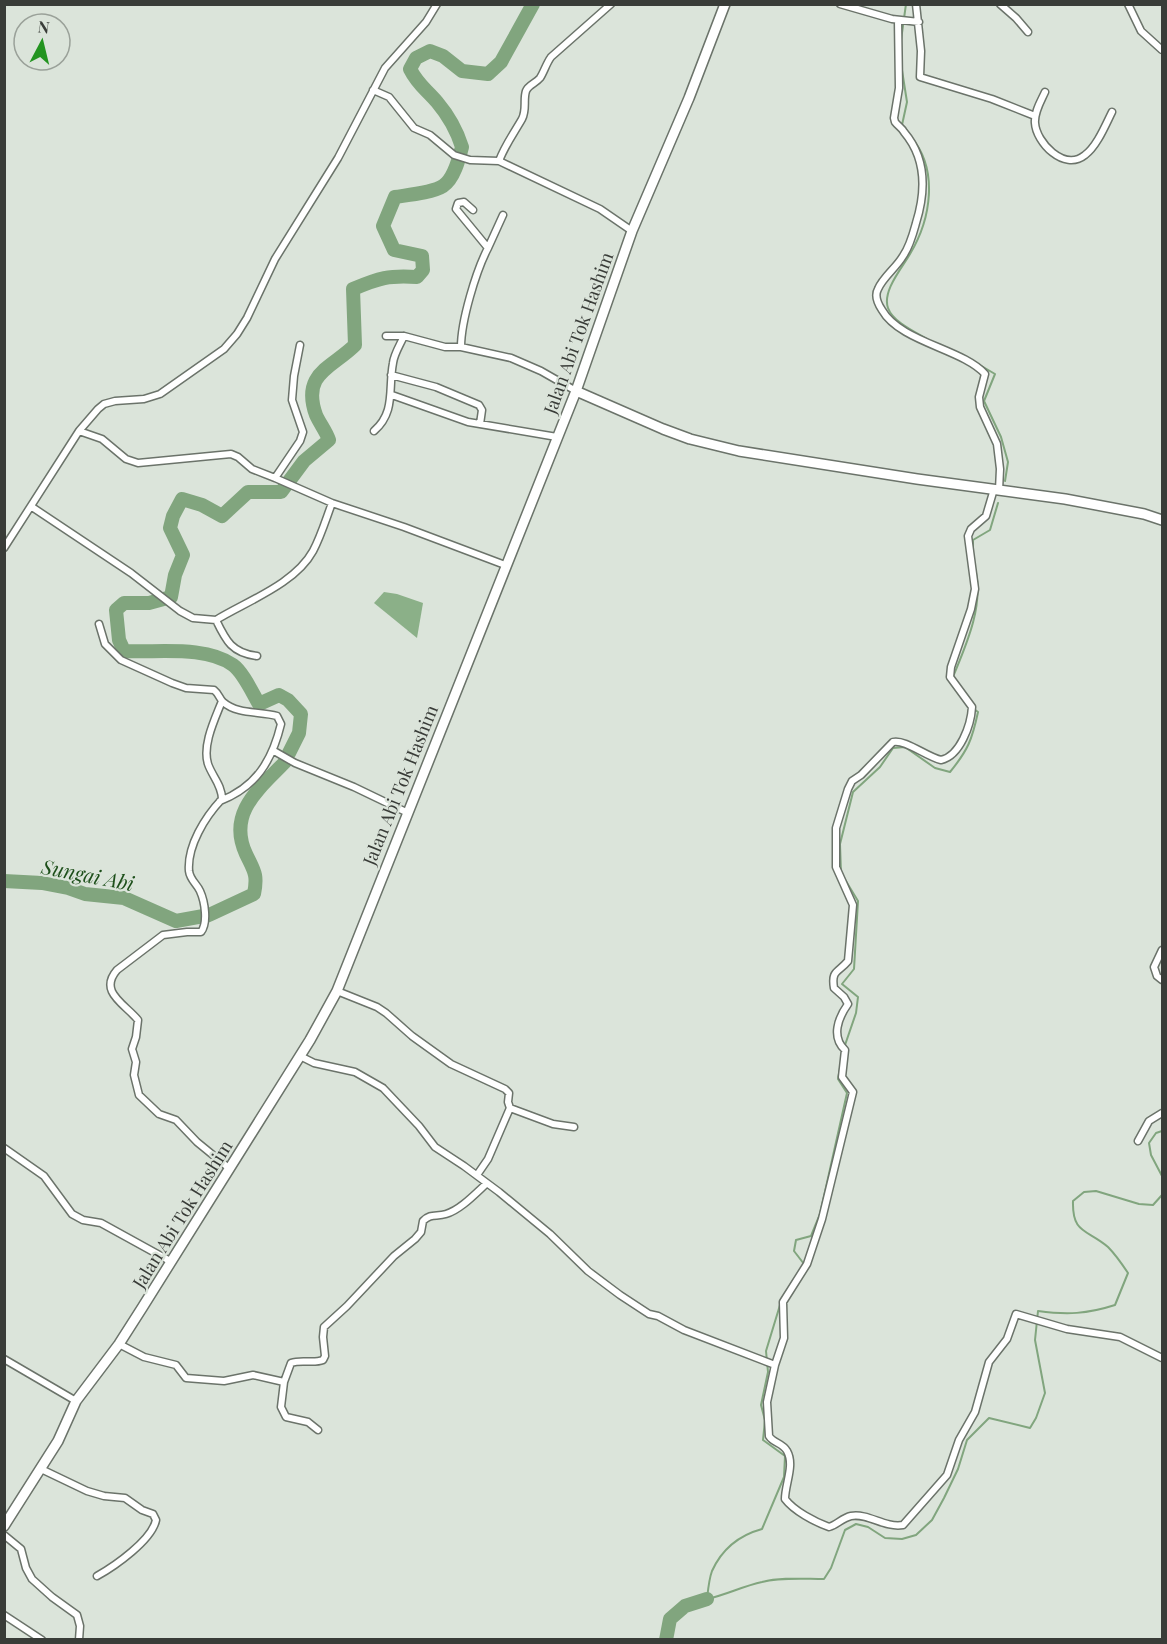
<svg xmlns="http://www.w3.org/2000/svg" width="1167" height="1644" font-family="'Playfair Display',serif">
  <rect width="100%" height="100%" fill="#dbe4da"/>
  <path fill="#8bb088" d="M384,592L397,594L423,603L417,638L374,603Z"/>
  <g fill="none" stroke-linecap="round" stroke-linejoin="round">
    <path stroke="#81a57e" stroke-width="2" d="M901,40L906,4
      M901,64L907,102L902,125
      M911,137C939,170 931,219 910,254C902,268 882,291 888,308C893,322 915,332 927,339
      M978,364L995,374L984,401L1001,437L1008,462L1005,481
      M973,549V540L990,530L998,503
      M955,679L953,677C966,645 983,608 976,573
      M844,1048L856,1013L858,997L842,984L854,969L858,901L841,873L840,844L853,792L880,767L893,748L905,747L935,768L950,772C968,750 972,740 978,712L974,709
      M1162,1131L1156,1133L1149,1143L1151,1155L1162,1176
      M804,1264L794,1251L796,1240L811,1236L820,1214L847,1093L838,1079L842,1057
      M782,1299L794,1279
      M780,1305L766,1351L768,1372L761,1405L765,1420L763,1440L785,1456L784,1477L762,1529C740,1535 722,1549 712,1571C709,1579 708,1590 707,1599C726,1595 743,1586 762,1582C781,1577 804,1579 824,1579L831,1568L845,1530L856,1524L868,1527L885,1538L902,1539L916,1535L932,1520L944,1498L958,1469L967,1440L989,1418L1030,1428L1036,1418L1045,1393L1035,1340L1038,1311C1067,1315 1087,1314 1115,1305L1128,1273C1122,1264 1116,1255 1108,1247C1087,1229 1072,1234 1073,1201L1084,1192L1096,1191L1139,1204L1153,1205L1162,1195"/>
    <path stroke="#81a57e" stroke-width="14" d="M289,753L299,733L301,714L288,700L279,695L259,704C253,694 243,672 233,665C205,645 157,653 124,651L119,640L116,610L124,603H149L171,597L175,575L183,555L170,528L173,516L182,499L202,505L222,516L248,492H281L304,461L329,440C326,431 320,424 316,415C301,373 332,368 355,345L353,289C379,278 389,275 417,277L423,270L422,256L394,250L383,226L395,197C408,195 432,193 443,186C454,179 459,159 462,147C457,131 448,115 437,102C426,89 418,85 410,69L416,58L430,51L443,56L462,71L488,74L501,62L533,4
      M4,881L42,883L68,888L85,894L124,898L176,921L209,915L254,894C258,874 254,871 246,854C227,813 259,789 285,762
      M666,1640L670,1619L685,1606L707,1599"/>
    <defs>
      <path id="street" d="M840,4L892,19L919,22
        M916,4L921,51L920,77L992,99L1035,116
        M1000,4L1016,18L1028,32
        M1128,4L1141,31L1162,50
        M898,20L899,88L894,118L895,122C898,126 902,128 904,132C927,159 926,191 916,223C913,234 910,246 903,256C896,268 883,277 878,289C874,296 878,304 882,310C900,342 963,349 985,374L979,397L980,407L997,444L1000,469L999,490
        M373,90L389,97L414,128L430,135L454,155L470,160L499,161L600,209L632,231
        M1045,92C1041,101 1034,112 1035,123C1036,142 1064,172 1085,155C1097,146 1105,126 1112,112
        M499,161C505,145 514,133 522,119C527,109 523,100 526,91C528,85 536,83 540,78C544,72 546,64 551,57L611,4
        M488,248L503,215
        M386,336H404L445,347H461L511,358L541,371L576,391
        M300,345L294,376L292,400L303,432L300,441L275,478L332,503L404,527L505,565
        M461,347C461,321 476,271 488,248L456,209L458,203L464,202L473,210
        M391,375L436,387L479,405L482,410L480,424
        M392,395L468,422L557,437
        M79,431L102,439L126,459L138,463L231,454L238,457L252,469L275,478
        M374,431C396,412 388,389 393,363C394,354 400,345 404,336
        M994,489L986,516L971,529L968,536L975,589L971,609L951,667L950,677L972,707C971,725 960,756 941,760C927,757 905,739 893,742L861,775L852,781L848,789L836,828V867L853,905L848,961C838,973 831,970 834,988L844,997L848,1004C838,1018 831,1037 845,1050L842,1077L853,1092L822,1219L807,1264L783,1302L784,1338L775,1365L767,1402L769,1436C773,1443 783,1443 787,1451C795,1465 785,1484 785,1499C794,1511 815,1522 829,1527C837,1525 842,1518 851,1516C869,1513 884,1528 903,1525L947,1475L959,1440L975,1412L989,1362L1007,1339L1016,1314L1067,1329L1120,1337L1162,1358
        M32,507L131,573L180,611L193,618L216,620C247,601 295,584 313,551C321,536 326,519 332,503
        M4,548L79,431L98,409L104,404L115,401L144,399L160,394L224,349L237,334L247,318L275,259L338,158L385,68L426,22L437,4
        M216,620C226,641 232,653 257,656
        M99,624L105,644L121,660L172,683L186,688L214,690C219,694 219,698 223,702C238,715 260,711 277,716L281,724C272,761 256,787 220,801
        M222,701C215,719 202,745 208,764C212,776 222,785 222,799C205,817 187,846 189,871C190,880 197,884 200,891C205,902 208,923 201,932H187L163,935L117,970C98,992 125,1004 138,1020L136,1037L132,1049L136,1062L134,1075L139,1095L159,1114L176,1120L197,1142L230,1169
        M274,751L295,763L354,787L406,812
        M1162,950L1154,967L1157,976L1162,980
        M337,991L377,1007L386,1013L412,1036L451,1064L505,1089L509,1093L508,1102L510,1108
        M300,1056L314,1063L355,1072L383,1088L419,1126L435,1147L464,1166L499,1192L550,1234L588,1271L620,1295L649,1314L658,1316L684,1330L775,1365
        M1138,1141L1149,1121L1162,1113
        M4,1148L44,1176L72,1214L83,1220L101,1223L170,1261
        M477,1175L488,1159L510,1108L553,1124L574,1127
        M119,1344L144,1357L176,1365L186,1378L224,1381L253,1375L284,1382L291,1363C302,1359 313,1364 323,1360L325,1356L323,1337L324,1327L347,1306L394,1256L415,1239L421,1232L423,1221C431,1213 436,1217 446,1214C460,1210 475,1194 486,1184
        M4,1359L76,1401
        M284,1382L281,1407L286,1417L308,1422L318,1430
        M41,1469L87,1491L104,1496L125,1498L142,1510L153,1514L156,1520C152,1540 115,1566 97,1576
        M4,1535L21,1549L26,1568L32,1579L52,1597L77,1615L80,1626L79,1640
        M4,1615L42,1640"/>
      <path id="secondary" d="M576,391L663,429L690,439L739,451L917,479L1065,499L1144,514L1162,520
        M4,1526L58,1441L76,1401L119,1344L142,1308L310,1040L337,991L576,391L632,231L689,98L725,4"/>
    </defs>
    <use href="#street" stroke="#6b736a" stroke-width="9"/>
    <use href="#secondary" stroke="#6b736a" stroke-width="12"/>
    <use href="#street" stroke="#fff" stroke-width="6"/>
    <use href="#secondary" stroke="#fff" stroke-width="9"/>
  </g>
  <g text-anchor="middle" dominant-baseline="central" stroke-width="4.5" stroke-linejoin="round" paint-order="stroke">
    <g font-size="18" fill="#393c38" stroke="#dbe4da">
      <text transform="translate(578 333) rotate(-70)">Jalan Abi Tok Hashim</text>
      <text transform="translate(400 785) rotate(-68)">Jalan Abi Tok Hashim</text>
      <text transform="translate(182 1214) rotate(-58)">Jalan Abi Tok Hashim</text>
    </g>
    <g font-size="20" font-style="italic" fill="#1d4f1a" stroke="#dbe4da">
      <text transform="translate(88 874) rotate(11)">Sungai Abi</text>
    </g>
  </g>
  <rect width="1167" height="1644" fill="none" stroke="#393c38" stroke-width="12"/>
  <g transform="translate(42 42) rotate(7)"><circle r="28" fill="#dbe4da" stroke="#9aa199" stroke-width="1.5"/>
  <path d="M0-4.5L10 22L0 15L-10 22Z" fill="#239420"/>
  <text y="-9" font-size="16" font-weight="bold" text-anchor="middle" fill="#393c38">N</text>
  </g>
</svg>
